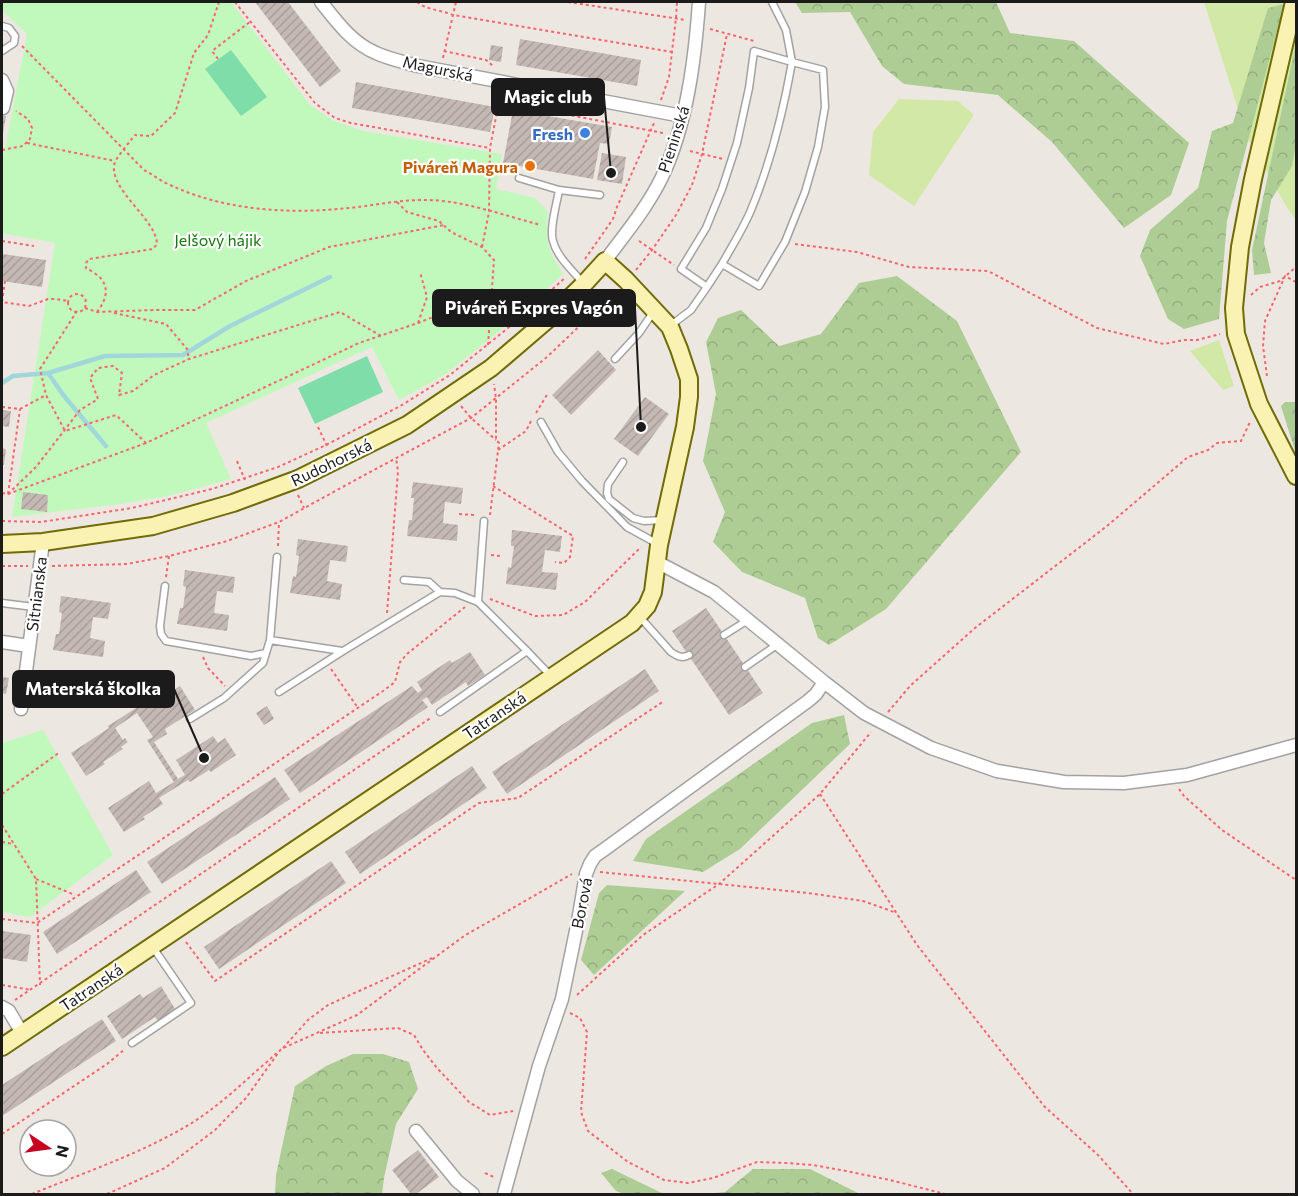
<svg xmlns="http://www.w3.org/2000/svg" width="1298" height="1196" font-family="Commissioner,sans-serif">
  <defs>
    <pattern id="forest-crowns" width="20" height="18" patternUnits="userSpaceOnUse" patternTransform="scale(1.5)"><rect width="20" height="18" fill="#aecd95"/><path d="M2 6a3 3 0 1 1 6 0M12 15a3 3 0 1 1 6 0" fill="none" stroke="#95af80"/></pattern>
    <pattern id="building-hatch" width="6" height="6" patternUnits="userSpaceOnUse" patternTransform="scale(1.5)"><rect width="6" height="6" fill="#c4b8b4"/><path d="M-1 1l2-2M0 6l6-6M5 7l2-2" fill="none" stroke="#a89e9a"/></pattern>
  </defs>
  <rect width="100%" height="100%" fill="#ede7e1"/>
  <path fill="#d1e8a6" d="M1204,2H1296V220L1288,209L1248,140Z
    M899,99L958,101L974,115L914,206L869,175L873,132Z
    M1219,340L1234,386L1223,390L1190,351Z"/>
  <path fill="url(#forest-crowns)" d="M795,2H996L1010,33L1074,41L1189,143L1171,195L1124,228L1052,142L998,95L904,84L882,66L850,12L802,13Z
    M1284,4L1227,221L1219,319L1184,329L1168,319L1140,256L1150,230L1198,188L1212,131L1233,123L1268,8Z
    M1296,43V144L1292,166L1271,200L1264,243L1271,273L1254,275L1252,250Z
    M897,276L957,321L1021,452L886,609L829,645L818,638L805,598L742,572L713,542L725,512L703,461L716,394L706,342L718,318L741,310L779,346L821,334L859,283Z
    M1285,402H1296V454L1281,406Z
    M844,715L850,744L740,849L703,872L633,861L646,839L812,723Z
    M607,885L685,891L594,975L581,960L599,893Z
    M353,1054H383L409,1062L418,1089L396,1124L384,1178L382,1194H275L276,1175L295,1086L326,1066Z
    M612,1169L664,1194H624L616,1191L601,1173Z
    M753,1169H810L860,1194H702L725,1192Z"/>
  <path fill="#c1f9bc" d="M2,2H231L310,105L334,121L363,131L502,154L496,189L535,198L548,212C545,243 547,247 563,274L496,334L444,375L399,400L372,347L206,423L231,479L168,496L112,505L12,517L55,243L2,233V154H4L27,34L5,13L2,11Z
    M43,730L113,855L30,917L2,912V743Z"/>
  <path fill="#7edda9" d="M231,50L267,97L241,116L205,69Z
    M367,356L383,392L315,424L298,388Z"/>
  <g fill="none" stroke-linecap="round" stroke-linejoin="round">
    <path stroke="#a1d7db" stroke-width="4.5" d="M48,373L105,356L183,355L230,326L330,277
      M2,383L13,376L48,373L64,396L106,446"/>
  </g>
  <path fill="url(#building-hatch)" d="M255,2H288L341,71L320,87Z
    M520,39L641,60L637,86L516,65Z
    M491,45L503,47L501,62L489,60Z
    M356,82L495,107L490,132L352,108Z
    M513,110L612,127L609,144L600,143L593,179L503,163Z
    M2,115L6,116L3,133H2Z
    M602,153L626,157L622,184L597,180Z
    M2,254L46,260L42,287L2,281Z
    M598,350L616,370L571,415L552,395Z
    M645,397L669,414L638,456L614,439Z
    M2,410L11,411L9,427L2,426Z
    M2,448L6,449L4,465H2Z
    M413,482L463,488L461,504L445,502L443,523L458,525L457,541L407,536L409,520H412L414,498H411Z
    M23,492L48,495L47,512L21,509Z
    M512,530L562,536L560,552L545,550L542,572L558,573L556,590L506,584L508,567L511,568L514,546H511Z
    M298,539L348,546L346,562L330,560L327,581L342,584L340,600L290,593L293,576L296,577L299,556L296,555Z
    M185,570L235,577L233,593L217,591L214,613L229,615L227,631L177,624L180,608H183L186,587L183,586Z
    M61,596L111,603L108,619L93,617L90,638L105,641L103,657L53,650L56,634H59L62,613L59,612Z
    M706,608L763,693L729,715L672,631Z
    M470,652L485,675L468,686L466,682L432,705L427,697L422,700L428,707L300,793L284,770L412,686L418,693L422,690L417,682L450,660L452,663Z
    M645,669L659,691L507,794L492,772Z
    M2,677L9,678L6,694L2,693Z
    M180,686L195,710L165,729L167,734L154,742L178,779L185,775L176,760L213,736L218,743L225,738L236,755L211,772L209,770L190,782L188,780L159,798L163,804L143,817L145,819L124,832L108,808L149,781L156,793L174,782L147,740L153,737L137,713L115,728L123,740L125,738L128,742L121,747L123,749L103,762L105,764L86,776L71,753L109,728L108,726L147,701L150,705Z
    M267,706L274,719L264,725L256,713Z
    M472,766L487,788L360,874L345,852Z
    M275,777L290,799L162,884L147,862Z
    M331,861L346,883L219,969L204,947Z
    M136,870L151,892L57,954L43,932Z
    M2,931L31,935L27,962L2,958Z
    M161,986L175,1009L158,1021L155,1017L122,1039L107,1016L140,994L143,998Z
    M102,1019L116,1041L2,1116V1085Z
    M418,1150L439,1177L416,1194H411L392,1170Z"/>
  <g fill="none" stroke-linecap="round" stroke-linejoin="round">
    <defs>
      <path id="lane" d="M2,26L9,28L15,36L14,43L2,51
        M519,178L559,190
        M584,284C573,271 557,257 553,241C549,229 557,203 559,190L600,195
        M707,287L722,264L759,286L785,242L805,192L818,147L825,107L823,70L792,62C783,113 771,162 751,210C743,229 732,246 722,264
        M670,326L691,310L707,287L681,269L706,228L722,189L737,143L749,88L754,51L792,62L786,30L772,2
        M615,359L639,333L654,311
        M541,422L558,452L582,481L627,527L658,544
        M623,462L608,484L607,493L609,499L633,518L644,521L664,520
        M484,521L478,602L527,651L551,676
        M277,557L270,640L342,651
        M404,580L429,582L440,592
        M165,586L160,626L161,634L166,641L251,656L266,653
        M2,603L34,607
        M639,616L671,652C677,656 682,659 689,655
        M724,635L748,620
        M745,667L778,644
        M279,692L343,651L440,592L455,593L478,602
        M440,712L527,651
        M190,719L224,698L263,663L270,640
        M132,1043L191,1003L152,946"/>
      <path id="street" d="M321,2C337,22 352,43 376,53C389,59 404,62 418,66L682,116
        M2,80L7,91L3,108
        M605,261C625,234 647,208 662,177C687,124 695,59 699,2
        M657,562L714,592L824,682L864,713L931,748L997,771L1064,782L1124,783L1187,775L1296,745
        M2,642L29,646
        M21,709L43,542
        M2,1007L9,1011L22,1033
        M416,1131L457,1181L473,1194
        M504,1194L539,1066L562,999L578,921L586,874L590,864L595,856L605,849L808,701L816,694L824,682"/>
      <path id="secondary" d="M1294,2L1253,179L1240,247L1234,308L1236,334L1259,404L1296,476
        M2,544L43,542L153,526L233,503L298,479L407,425L491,368L546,321L584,284L605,261L626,280L670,327L679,349L689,379V397L685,427L659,545L653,592L647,606L632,623L2,1047"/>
    </defs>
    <use href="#lane" stroke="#a2a2a2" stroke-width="9"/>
    <use href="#street" stroke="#a2a2a2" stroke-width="15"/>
    <use href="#secondary" stroke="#706b05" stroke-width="20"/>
    <path stroke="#f9666d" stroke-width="2" stroke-dasharray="3 3" stroke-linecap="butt" d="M235,2L315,103L335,118L351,123L490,148
      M417,2C427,10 441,10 453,15L672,52
      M568,2L686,20
      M710,29L754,41
      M22,46L144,170C152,174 159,180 168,184C220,209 281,214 338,209C368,207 399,199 429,200C465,201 506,216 541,225
      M444,51L486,60L494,67
      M443,58L456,2
      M218,59L212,51L251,21
      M661,100L669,77L676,18L677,2
      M540,102L548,111L663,133
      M27,143L115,161
      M2,150L23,146L30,139L32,128L28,119L16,111
      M690,151L723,159
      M397,202L407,212L439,221L451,232L482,247L494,260L488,345
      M2,241L34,246
      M639,241L674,265
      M795,244L857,252L909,267L988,271L1097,328L1164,344L1184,340H1197L1220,334
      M482,247L489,212L490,148L500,96
      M585,259L613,219L617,207L654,123
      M636,270L652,250L676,215L692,185L702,154L727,34
      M5,281L2,302L29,306L48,299H55L69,301
      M68 303a9 9 0 1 1 18 0a9 9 0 1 1-18 0Z
      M1251,295L1260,287L1280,281L1296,267
      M85,308L97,312L154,310H195L246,281L329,247L444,225
      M77,311L40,369L46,395L65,431L116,415L146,443L359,343L418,323L491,294
      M97,312C104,303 110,291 102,280C99,275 91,271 86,268V263L89,259L153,249L157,244C156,218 106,188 115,162C117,157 131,140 135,135L151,136L175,113L194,53L208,35L219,2
      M114,313L166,324L187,349L189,359
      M418,323L427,297L420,272
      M1267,376L1263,346L1265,321L1285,276L1296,282
      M461,406L471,418L496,440
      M2,407L20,409L46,395
      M536,413L548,393
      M318,427L327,446
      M498,450L526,431L531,421
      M237,461L245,480
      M493,486L573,536L570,557L564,563L555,562
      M2,493L8,494L146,443
      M8,494L36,467L80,410L98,399L90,378L98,368L113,366L122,373L119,395L133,391L154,375L189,359L340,312L381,336
      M8,494L20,409
      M298,495L304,508
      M459,514L474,515
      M490,515L499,443L496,440V399L494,384
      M2,521L41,522L132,508L212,489L278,467L326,445L402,405L450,375L519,319L566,277
      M278,546L279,522
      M491,555L500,556
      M2,566H28
      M52,566L127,564L169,556L227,541L279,522L359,478L471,418L547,357L612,295
      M166,577L169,556
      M490,599L535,616L563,615L585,602L641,547
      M387,613L398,471L396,458
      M203,657L208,668L225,686
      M331,669L358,708
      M888,712L911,685L975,628L1107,526L1188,457L1208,450L1217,443L1241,441L1250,422
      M1179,789L1184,796L1222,830L1296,880
      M2,794L60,752
      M820,794L917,945L1044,1106L1098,1155L1133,1194
      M2,825L36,879L40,985
      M2,842L13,844
      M600,872L808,893L863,901L894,912
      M36,879L75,895
      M2,919L37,923L383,691L395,682L400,662L407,654L465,607
      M186,942L215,981L479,803L518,798L664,701
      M2,985L31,990
      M577,995L643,935L719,884L820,794L871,732
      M15,1000L432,717
      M570,1013L580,1018L587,1032L581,1112L588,1131L628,1162L664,1180L688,1183L713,1178L757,1162L787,1163L813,1165L846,1171L890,1180L945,1194
      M320,1033L398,1028L414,1035L423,1050L437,1068L469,1102L490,1115L513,1111
      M283,1048L308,1020L328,1005L432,958
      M2,1134L107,1064L125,1049
      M485,1173L496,1178
      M32,1194C83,1173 137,1155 185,1127C217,1109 250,1076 278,1052
      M107,1194L165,1168L215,1130L246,1098L281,1049L357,1015L464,936L572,874"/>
    <use href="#lane" stroke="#fff" stroke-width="6"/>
    <use href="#street" stroke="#fff" stroke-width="12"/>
    <use href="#secondary" stroke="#f9f2b3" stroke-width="16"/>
  </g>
  <circle fill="#3f7fe0" stroke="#fff" stroke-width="2" cx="585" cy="133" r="6"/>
  <circle fill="#e8710a" stroke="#fff" stroke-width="2" cx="530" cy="166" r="6"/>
  <g text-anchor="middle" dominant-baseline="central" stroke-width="4.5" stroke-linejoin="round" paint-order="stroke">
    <g font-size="16" fill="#1b1b1b" stroke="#fff">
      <text transform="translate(438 68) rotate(12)">Magurská</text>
      <text transform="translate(673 139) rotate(-72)">Pieninská</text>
      <text transform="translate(331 462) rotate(-26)">Rudohorská</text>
      <text transform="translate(36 594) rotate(-83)">Sitnianska</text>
      <text transform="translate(494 715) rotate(-34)">Tatranská</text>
      <text transform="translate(581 903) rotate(-79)">Borová</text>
      <text transform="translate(91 987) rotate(-34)">Tatranská</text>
    </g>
    <g font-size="16" font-weight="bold" fill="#366cbe" stroke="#fff" text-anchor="end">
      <text x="573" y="133">Fresh</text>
    </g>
    <g font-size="16" font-weight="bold" fill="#c56008" stroke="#fff" text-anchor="end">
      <text x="518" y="166">Piváreň Magura</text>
    </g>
    <g font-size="16" fill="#13780b" stroke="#fff">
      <text x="218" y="239">Jelšový hájik</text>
    </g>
  </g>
  <path fill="none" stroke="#1b1b1b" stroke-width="2" d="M611 173L604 97M641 427L635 308M204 758L174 689"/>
  <g fill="#1b1b1b" stroke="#fff" stroke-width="2">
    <circle cx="611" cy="173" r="6"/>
    <circle cx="641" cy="427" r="6"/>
    <circle cx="204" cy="758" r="6"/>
  </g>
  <g fill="#1b1b1b" stroke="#1b1b1b" stroke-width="2">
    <rect x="492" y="79" width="112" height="36" rx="6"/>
    <rect x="433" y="290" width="202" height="36" rx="6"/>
    <rect x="13" y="671" width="161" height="36" rx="6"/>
  </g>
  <g font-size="18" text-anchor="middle" font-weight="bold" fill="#fff">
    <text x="548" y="103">Magic club</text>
    <text x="534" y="314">Piváreň Expres Vagón</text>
    <text x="93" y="695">Materská školka</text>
  </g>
  <rect width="1298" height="1196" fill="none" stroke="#1b1b1b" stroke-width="6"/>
  <g transform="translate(48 1148) rotate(103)"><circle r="28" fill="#ffffff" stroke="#a4a4a4" stroke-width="1.5"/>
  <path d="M0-4.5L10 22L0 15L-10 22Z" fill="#c6001f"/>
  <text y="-9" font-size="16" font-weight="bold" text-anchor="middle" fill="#1b1b1b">N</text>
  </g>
</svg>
